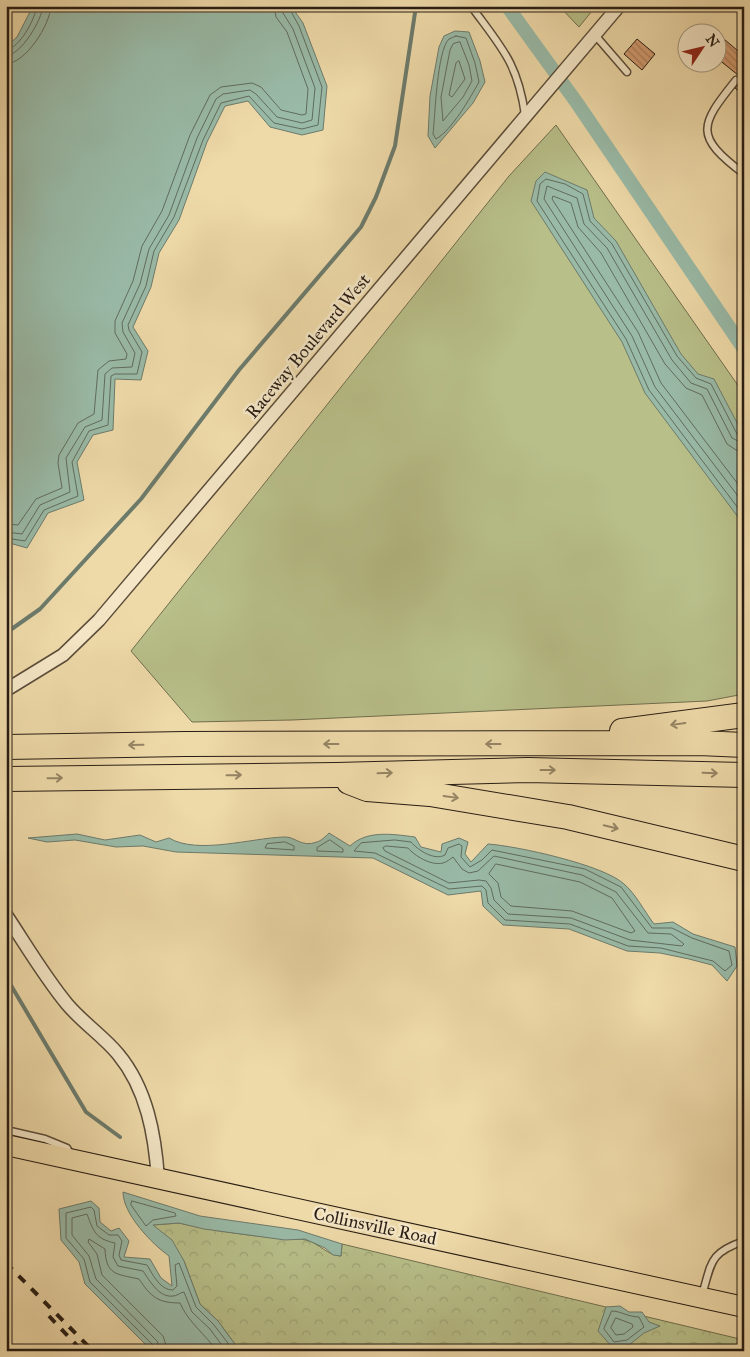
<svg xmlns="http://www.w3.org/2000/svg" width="750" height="1357" font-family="'IM FELL Great Primer',serif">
  <defs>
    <pattern id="forest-crowns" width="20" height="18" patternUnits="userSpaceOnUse" patternTransform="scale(1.25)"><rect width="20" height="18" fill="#b8bf89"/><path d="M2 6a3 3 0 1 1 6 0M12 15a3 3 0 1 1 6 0" fill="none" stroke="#9ea475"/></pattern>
    <pattern id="building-back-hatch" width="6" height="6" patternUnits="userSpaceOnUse" patternTransform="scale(1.25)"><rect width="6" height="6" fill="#d29a6f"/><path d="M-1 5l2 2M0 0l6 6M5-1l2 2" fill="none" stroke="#aa7d5a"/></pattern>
  </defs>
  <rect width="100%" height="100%" fill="#eed9a8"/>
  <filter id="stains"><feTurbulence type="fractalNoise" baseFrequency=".004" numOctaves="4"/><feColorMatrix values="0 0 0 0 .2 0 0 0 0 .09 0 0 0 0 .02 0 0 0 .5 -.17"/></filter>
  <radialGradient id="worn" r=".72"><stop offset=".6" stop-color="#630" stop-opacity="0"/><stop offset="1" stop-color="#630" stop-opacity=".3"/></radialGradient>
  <path fill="#b8bf89" stroke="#706e4e" d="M559,6H596L579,27Z
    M556,125L744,394V694L707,701L292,720L192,722L131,651L509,176Z"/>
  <path fill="url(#forest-crowns)" stroke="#706e4e" d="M179,1223C212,1231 249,1235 283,1239C290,1240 299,1238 306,1240C319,1243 328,1256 341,1256L342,1244L744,1340V1351H240L218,1321L200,1304L184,1261L152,1225Z"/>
  <path fill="#99baa7" stroke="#6c7b6c" d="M33,6H291L303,23L327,86L323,130L302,135L270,127L248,101L225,106L207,142L179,220L159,253L151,287L133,327L148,351L141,380L115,379L113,430L93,435L77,462L84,500L48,513L27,548L6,542V47L17,37Z
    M455,31L469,32L480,61L485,82L473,103L435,148L428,136L430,96L439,47L444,36Z
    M545,172L587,190L594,218L616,241L681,354L698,374L714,379L744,436V525L645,393L622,342L531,201L536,181Z
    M329,833L350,846C367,830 392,834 415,837L421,847L441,852L442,844L459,838L468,842L465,854L471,862L488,844C517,846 604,865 624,884C635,893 645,912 654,924L673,922L693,934L735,947L737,966L727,981L712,965L689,959L660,953L627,951L569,929L503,925L483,906L481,891L448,895L373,858L176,852L143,846L116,847L75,840L47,842L28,838L77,834L105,840L140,835L156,842L169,838C198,855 251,838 284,837C295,836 301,848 317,842C321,841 326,836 329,833Z
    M123,1192L200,1216L298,1230L342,1244L341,1256L333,1255L325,1248L305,1239L285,1240L204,1229L179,1223L153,1225L172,1240L184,1261L200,1304L218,1321L240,1351H152L85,1284L79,1262L61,1240L59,1209L91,1201L99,1208L100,1222L111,1231L119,1228L129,1241L124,1257L150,1259L161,1278L172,1286L169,1256C151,1243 123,1214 123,1192Z
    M620,1306L629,1312H642L649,1322L660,1326L644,1333L629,1345L612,1347L598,1331L606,1307Z"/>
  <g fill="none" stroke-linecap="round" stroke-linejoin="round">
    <path stroke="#606c5e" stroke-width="1" d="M456,36L466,38L475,63L479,82C470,98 452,130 436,139L433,134C435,117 437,50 449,39C451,38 454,37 456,36Z
      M460,42L469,65L472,81L463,97L443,121L441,97L450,50L453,44Z
      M6,50C20,48 35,19 37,6
      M6,56C21,55 42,20 43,6
      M459,61L465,79L452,97L449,95L456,63Z
      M6,64C26,63 50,25 51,6
      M744,437L737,434L711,384L696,378L677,356L612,244L590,221L583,194L565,184L546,179L540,184L537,201L626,339L649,390L744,516
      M744,444L732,438L707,389L691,383L672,360L607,248L584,224L577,198L547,186L544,199L632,336L655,387L744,504
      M744,451L736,450L727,444L702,395L686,388L665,364L601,253L578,227L571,203L553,196L552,199L638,332L661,383L744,492
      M6,524L18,525L36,499L62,488L58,463L59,455L78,423L94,414L98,370L109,361L126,359L127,354L115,333V321L133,281L142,246L162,211L190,135L210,95L221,87L252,83L261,87L281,110L302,115L306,114L308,89L287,32L276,17L274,6
      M6,532L22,534L40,505L70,492L66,458L85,427L102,420L105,374L112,368L132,367L135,353L123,332L122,323L140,284L149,249L169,215L197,138L216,99L223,94L250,90L256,94L277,117L302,123L312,120L315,88L293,29L283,13L281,6
      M6,538L25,541L44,510L78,496L72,462L89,431L108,425L111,376L115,374H137L142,352L129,330L128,325L146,286L154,251L174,217L203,140L221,103L249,96L274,123L302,129L318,125L322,87L299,26L288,6
      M330,840L343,849V852L317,851V848Z
      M395,840L411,842C418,850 434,861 445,855L448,848L459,844L462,846L461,857L470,867L482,860L492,850L585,869L621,887L652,928H672L692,938L729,951L732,965L725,971L713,961L661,948L628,946L570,924L505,920L488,903L486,890L482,886L449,889L375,853L354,851L361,843Z
      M285,842L294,846V850L265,848L267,844Z
      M386,846L408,848C415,856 431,866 443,863C447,862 450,859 453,857L462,869L469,873L478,871L494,856L582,875L616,892L648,933L671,934L684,944L682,946L630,940L571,918L508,914L494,900L491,888L486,881L479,880L449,883L385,851L383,848Z
      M496,864L580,882L612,898L635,931L631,933L572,911L511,906L501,897L498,883L489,874Z
      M132,1201L175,1213L176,1216L153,1220L146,1226L131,1205Z
      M612,1311C621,1311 628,1317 639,1317L644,1327L627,1340L614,1342L604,1329Z
      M616,1318L632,1324L633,1327L624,1334L616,1335L611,1328Z
      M154,1351L153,1345L90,1282L84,1259L66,1238V1213L91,1207L94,1210L97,1226L109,1235H118L122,1241L119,1255L121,1260L147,1265C153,1275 160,1290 173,1290L177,1286L175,1265L179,1263L196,1307L214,1325L234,1351
      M161,1351L157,1341L96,1279L89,1256L72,1235V1218L87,1214C93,1230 95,1239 115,1243L113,1257L118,1266L143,1271C150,1281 159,1298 173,1296C177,1296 179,1293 184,1292L192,1312L210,1329L226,1351
      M168,1351L163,1336L102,1275L97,1254L88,1242L89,1239L105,1249C106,1275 116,1274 139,1279C151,1297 158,1303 180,1303C188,1322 205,1334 217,1351"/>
    <path stroke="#6c7b6c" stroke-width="4" d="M6,633L40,609L141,499L239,370L361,227L376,197L395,146L416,6
      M6,977L86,1112L120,1137"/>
    <path stroke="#99baa7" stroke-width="14" d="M507,6L577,103L744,349"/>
  </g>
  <path fill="url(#building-back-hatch)" stroke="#281d14" d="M718,34L744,56V95L735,88L743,79L718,59Z
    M637,39L655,54L642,70L624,54Z"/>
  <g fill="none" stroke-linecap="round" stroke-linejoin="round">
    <defs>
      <path id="service" d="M471,6C501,47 518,63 525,115
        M595,35L627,72
        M736,80C699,126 694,136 744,174
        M6,1130L45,1139L67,1148L71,1155
        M702,1295C712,1262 709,1253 744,1241"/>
      <path id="minor" d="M6,690L63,655L99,620L619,6
        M6,915C26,945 44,976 67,1004C82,1022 104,1037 118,1054C147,1089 155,1135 158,1179"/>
      <path id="primary" d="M6,1145L744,1307"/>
      <path id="motorway" d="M622,731L744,715
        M6,747L185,744L699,743L744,745
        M6,779L336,775L528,770L744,775
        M349,782L367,789L430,794L568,817L744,859"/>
    </defs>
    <use href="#service" stroke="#5a4c39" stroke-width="9"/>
    <use href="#minor" stroke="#5a4c39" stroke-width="15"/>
    <use href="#primary" stroke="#281d14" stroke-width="22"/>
    <use href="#motorway" stroke="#281d14" stroke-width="26"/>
    <use href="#service" stroke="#f4e6c6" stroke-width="6"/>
    <use href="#minor" stroke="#f4e6c6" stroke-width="12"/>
    <use href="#primary" stroke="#eed9a8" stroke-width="20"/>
    <use href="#motorway" stroke="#eed9a8" stroke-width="24"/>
    <path stroke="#281d14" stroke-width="4" stroke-dasharray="9 9" stroke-linecap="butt" d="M6,1263L93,1351
      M49,1316L82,1351"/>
  </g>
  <defs><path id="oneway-shaft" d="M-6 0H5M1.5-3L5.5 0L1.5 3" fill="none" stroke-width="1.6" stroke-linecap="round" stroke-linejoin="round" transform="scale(1.25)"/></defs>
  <g stroke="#958465">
    <use href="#oneway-shaft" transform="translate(678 724) rotate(172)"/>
    <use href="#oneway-shaft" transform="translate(331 744) rotate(180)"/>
    <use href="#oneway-shaft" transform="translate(493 744) rotate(180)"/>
    <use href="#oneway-shaft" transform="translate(136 745) rotate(179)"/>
    <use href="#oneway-shaft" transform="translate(548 770)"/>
    <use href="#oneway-shaft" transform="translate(385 773) rotate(-2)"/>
    <use href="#oneway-shaft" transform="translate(710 773) rotate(2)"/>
    <use href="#oneway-shaft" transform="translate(234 775) rotate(-1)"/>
    <use href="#oneway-shaft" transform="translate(55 778) rotate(-1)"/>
    <use href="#oneway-shaft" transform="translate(451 797) rotate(8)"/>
    <use href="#oneway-shaft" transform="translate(611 827) rotate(13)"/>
  </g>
  <g text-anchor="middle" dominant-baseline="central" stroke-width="5" stroke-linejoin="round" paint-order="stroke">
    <g font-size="18" fill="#281d14" stroke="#f4e6c6">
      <text transform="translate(308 346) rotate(-50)">Raceway Boulevard West</text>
      <text transform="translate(375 1226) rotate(12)">Collinsville Road</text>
    </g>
  </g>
  <rect width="750" height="1357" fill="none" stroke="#eed9a8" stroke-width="25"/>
  <rect x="8" y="8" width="735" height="1342" fill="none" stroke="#281d14" stroke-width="2.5"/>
  <rect x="12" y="12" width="725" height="1332" fill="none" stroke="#281d14"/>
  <g transform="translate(702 48) rotate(55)"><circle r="24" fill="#f4e6c6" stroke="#a2967f"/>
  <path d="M0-4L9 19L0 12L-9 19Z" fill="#8f2418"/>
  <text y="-8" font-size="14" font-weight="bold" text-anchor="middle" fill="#281d14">N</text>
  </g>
  <rect width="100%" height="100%" filter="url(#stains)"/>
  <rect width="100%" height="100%" fill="url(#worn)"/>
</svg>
